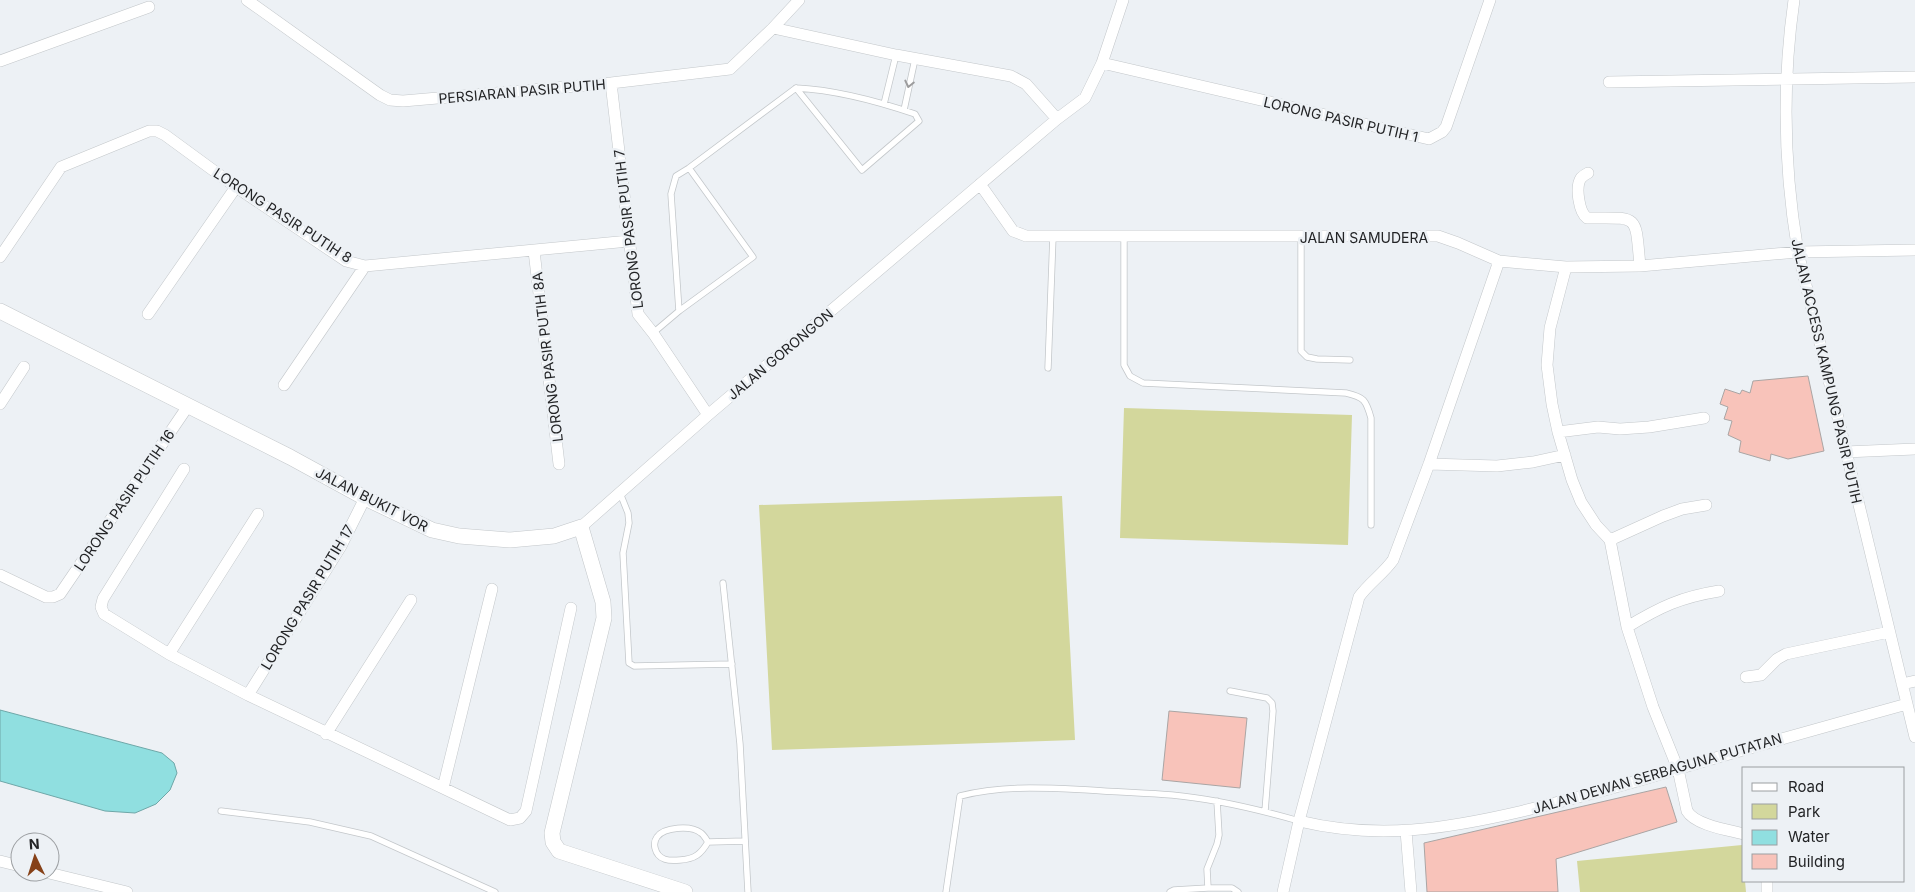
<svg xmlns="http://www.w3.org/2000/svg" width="1915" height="892" font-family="Inter,sans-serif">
  <rect width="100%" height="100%" fill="#edf1f5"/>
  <path fill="#d3d79c" d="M1124,408L1352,415L1348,545L1120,538Z
    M1062,496L1075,740L772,750L759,505Z
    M1742,845L1744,881H1745L1746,892H1580L1577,861Z"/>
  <path fill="#90dfe0" stroke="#6fa7a8" d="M0,710L162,753L174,763L177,773L170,790L156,804L135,813L105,811L0,781Z"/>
  <path fill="#f8c3ba" stroke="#aaa5a4" d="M1808,376L1824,451L1788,459L1771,454L1770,461L1739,452L1741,441L1728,435L1732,421L1724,419L1728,407L1720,404L1725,389L1740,394L1742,390L1750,393L1753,381Z
    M1169,711L1247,718L1240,788L1162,780Z
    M1666,787L1677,822L1556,859L1558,892H1427L1424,843Z"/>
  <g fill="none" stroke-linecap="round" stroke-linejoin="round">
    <defs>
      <path id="service" d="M884,104L896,55
        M904,110L915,59
        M1124,236V365L1130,376L1143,383L1346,393C1364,397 1366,400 1371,418V525
        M1301,237V351L1307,357L1317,359L1350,360
        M679,311L671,194L676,176L689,168
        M653,333L679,311L753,257L689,168L796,88L862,170L919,121L915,114C877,101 835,90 796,88
        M1048,368L1053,236
        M620,493L628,513L629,523L623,553L629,663L634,666L732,664
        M723,583L740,744L748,892
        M1230,691L1267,698L1272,703L1273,711L1265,811
        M1217,801L1219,835L1217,844L1207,869L1208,888H1232L1238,892
        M221,811L310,822L371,836L495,892
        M708,842C706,839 704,835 701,833C691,825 664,827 657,837C654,841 654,844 655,848C658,861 670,861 680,860C695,859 701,854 708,842L745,841
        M946,892L960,796C1003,785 1045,788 1089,790C1116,792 1144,793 1172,795C1215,799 1257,809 1299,821
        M1170,892L1174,890L1208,888"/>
      <path id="minor" d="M247,0L380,95L390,100L403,101L611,83L730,69L773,28L799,0
        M1794,0C1782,84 1784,169 1798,252L1915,737
        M773,28L896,55L1011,76L1026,84L1057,119
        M0,61L149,7
        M1102,63L1429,139L1442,132L1446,127L1490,0
        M1609,82L1915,77
        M611,83L638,314L653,333L708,415
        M1588,173C1586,174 1582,177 1581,178C1575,187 1579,212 1587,218C1640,218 1635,213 1640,266
        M980,184L1013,231L1026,236H1438L1458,243L1499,261L1566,267L1640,266L1798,252L1915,250
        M534,251L559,464
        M0,257L61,167L149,131H157L165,135L236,187L346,261L365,266L629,241
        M1566,267L1550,328L1547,365L1552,404L1558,432L1572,480L1581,502L1596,525L1610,540L1627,627L1653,707L1678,769L1687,811C1695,825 1728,830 1744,834
        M148,314L236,187
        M284,385L365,266
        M0,404L24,367
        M1558,432L1598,427L1620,429L1649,427L1704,418
        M1845,452L1915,449
        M1429,464L1497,466L1533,462L1565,455
        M184,469L103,599L101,607L104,614L169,654L248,695L510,820L520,818L526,811L571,608
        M581,527L708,415L1057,119L1085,98L1102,63L1123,0
        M1610,540L1663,516L1682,509L1706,505
        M0,575L46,597H53L60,594L188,406
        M1627,627C1660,607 1681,597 1719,591
        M169,654L258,514
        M1746,677L1761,675L1777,659L1786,654L1889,632
        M1902,684L1915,681
        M248,695L341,546L365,498
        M326,734L411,600
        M443,788L492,589
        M1299,821L1359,597C1369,583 1383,574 1393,560L1429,464L1499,261
        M1406,831L1411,892
        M0,861L20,866
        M45,872L127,892
        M1767,881V892
        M1283,892L1299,821C1378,840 1446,829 1523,811C1577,798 1629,784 1681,768C1756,746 1831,725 1907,704"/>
      <path id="tertiary" d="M0,311L290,457L365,498L432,530L459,536L510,540L554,536L581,527L603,602L604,618L552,833L553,842L559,851L685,892"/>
    </defs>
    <use href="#service" stroke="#c3c7ca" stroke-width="7"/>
    <use href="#minor" stroke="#c3c7ca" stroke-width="12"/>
    <use href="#tertiary" stroke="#c3c7ca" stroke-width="16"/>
    <use href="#service" stroke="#fff" stroke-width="5.5"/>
    <use href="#minor" stroke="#fff" stroke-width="11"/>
    <use href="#tertiary" stroke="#fff" stroke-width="15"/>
  </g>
  <defs><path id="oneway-chevron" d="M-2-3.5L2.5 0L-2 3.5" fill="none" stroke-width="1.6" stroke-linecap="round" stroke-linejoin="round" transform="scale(1.25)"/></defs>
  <use stroke="#9c9c9d" href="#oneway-chevron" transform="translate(909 84) rotate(103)"/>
  <g text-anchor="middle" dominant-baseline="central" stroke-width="5" stroke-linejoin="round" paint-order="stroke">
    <g font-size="14" fill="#232426" stroke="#edf1f5">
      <text transform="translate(522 91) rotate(-5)">PERSIARAN PASIR PUTIH</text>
      <text transform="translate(1341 119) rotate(13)">LORONG PASIR PUTIH 1</text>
      <text transform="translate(283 215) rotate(33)">LORONG PASIR PUTIH 8</text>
      <text transform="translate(628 229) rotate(-97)">LORONG PASIR PUTIH 7</text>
      <text x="1364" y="237">JALAN SAMUDERA</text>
      <text transform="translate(780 354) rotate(-40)">JALAN GORONGON</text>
      <text transform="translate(547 357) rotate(-97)">LORONG PASIR PUTIH 8A</text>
      <text transform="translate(1827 371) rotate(77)">JALAN ACCESS KAMPUNG PASIR PUTIH</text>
      <text transform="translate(372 499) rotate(27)">JALAN BUKIT VOR</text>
      <text transform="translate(124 500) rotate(-56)">LORONG PASIR PUTIH 16</text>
      <text transform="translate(307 597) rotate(-59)">LORONG PASIR PUTIH 17</text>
      <text transform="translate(1657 773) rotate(-16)">JALAN DEWAN SERBAGUNA PUTATAN</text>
    </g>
  </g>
  <rect x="1742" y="767" width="162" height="115" fill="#edf1f5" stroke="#9c9fa2"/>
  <rect x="1752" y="783" width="25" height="8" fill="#ffffff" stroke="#9c9fa2"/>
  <text x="1788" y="792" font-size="15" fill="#232426">Road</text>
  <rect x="1752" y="804" width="25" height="15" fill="#d3d79c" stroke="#9c9fa2"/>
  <text x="1788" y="817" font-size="15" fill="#232426">Park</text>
  <rect x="1752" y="830" width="25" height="15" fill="#90dfe0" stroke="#9c9fa2"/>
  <text x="1788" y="842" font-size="15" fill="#232426">Water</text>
  <rect x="1752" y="854" width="25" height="15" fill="#f8c3ba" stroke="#9c9fa2"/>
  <text x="1788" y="867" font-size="15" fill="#232426">Building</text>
  <g transform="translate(35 857) rotate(356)"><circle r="24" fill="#edf1f5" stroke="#9c9fa2"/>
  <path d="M0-4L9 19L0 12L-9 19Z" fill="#864118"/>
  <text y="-8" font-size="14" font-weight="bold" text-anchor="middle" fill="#232426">N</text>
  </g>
</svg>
